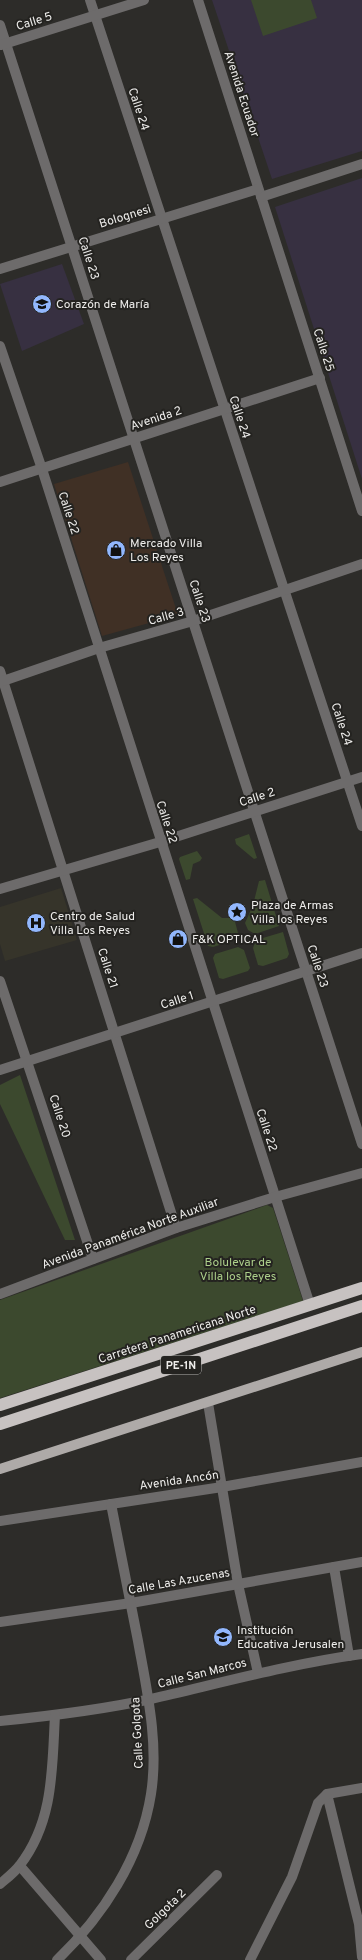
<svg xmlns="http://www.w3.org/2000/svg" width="362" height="1960" font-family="Overpass,sans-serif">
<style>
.commercial{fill:#403025}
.built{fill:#36342a}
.education{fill:#373041}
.green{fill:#3c492e}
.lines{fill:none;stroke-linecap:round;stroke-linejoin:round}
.minor{stroke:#6d6b6b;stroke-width:10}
.major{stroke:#aeaaa8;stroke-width:10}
.highway{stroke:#c7c2c1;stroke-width:12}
.labels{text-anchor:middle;stroke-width:4;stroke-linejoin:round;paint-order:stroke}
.shield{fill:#242320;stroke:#b1b0ae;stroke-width:1}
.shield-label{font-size:11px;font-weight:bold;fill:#eeedeb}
.street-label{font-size:12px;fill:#eeedeb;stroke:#242320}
.poi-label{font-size:12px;fill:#eeedeb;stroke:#242320;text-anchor:start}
.park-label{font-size:12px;fill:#accf8a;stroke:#242320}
</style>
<rect width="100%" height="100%" fill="#2d2c29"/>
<path class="commercial" d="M128 462 178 615 102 636 54 484Z"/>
<path class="built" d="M61 888 77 940 5 961 0 944V907Z"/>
<g class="education">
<path d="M212 0H362V151L272 179Z"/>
<path d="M362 178V479L275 207Z"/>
<path d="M62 264 84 324 22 351 0 284Z"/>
</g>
<g class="green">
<path d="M251 0H311L317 18 263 36Z"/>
<path d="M249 834 257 858 254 859 236 844 235 839Z"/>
<path d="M197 851 202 858 200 861 193 864 190 879 186 880 179 859 180 857Z"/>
<path d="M265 880 279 926 255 934 248 930 245 923 253 905 259 881Z"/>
<path d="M197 898 222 918H234L238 933 235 940 213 947 208 946 193 899Z"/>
<path d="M283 932 289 954 287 958 263 966 258 965 253 948 256 940Z"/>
<path d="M238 947 244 950 250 968 248 971 223 979 219 978 213 958 215 954Z"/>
<path d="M20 1075 75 1240H65L0 1104V1085Z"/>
<path d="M267 1205 273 1208 303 1301 0 1398V1300Z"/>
</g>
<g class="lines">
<g class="minor">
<path d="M90 0 362 826"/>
<path d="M198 0 362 511"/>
<path d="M0 25 362 1144"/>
<path d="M1 45 144 0"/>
<path d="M261 197 362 164"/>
<path d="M0 269 258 189"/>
<path d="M0 346 42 469 310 1305"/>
<path d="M0 482 320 378"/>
<path d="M0 671 176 1228"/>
<path d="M0 682 99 648 193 621 362 564"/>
<path d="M0 889 160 842 362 777"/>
<path d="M0 981 93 1259"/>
<path d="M0 1070 362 953"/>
<path d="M0 1294 176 1228 275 1197 362 1173"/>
<path d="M208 1403 238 1584 258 1673"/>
<path d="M0 1521 222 1487 362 1462"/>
<path d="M334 1567 349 1656"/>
<path d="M0 1622 131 1603 362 1562"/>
<path d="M0 1721C50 1716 101 1710 151 1699 221 1683 290 1664 362 1654"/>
<path d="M327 1794 359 1924 362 1957"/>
<path d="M20 1866 101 1960"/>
<path d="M0 1884C7 1878 15 1872 20 1865 54 1821 52 1768 55 1715"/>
<path d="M57 1960C103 1916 141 1858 151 1794 159 1743 147 1691 138 1641 129 1595 120 1549 111 1504"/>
<path d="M131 1960 217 1875"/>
<path d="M250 1960 292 1877 318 1803 327 1794 362 1788"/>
</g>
<path class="major" d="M0 1469 362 1352"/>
<g class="highway">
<path d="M0 1405 362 1288"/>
<path d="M0 1424 362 1306"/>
</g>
</g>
<defs>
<symbol id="school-disc" viewBox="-11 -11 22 22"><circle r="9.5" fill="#92b7fd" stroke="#242320"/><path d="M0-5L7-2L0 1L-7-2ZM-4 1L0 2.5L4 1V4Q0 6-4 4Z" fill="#111"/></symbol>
<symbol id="shop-disc" viewBox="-11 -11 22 22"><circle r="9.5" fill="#92b7fd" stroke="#242320"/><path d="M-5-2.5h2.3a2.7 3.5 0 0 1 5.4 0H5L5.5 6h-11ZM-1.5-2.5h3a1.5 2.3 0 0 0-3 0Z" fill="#111"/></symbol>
<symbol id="sight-disc" viewBox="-11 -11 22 22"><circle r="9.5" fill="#92b7fd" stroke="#242320"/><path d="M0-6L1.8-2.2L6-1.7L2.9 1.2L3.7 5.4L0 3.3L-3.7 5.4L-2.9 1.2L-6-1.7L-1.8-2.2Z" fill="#111"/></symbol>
<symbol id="hospital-disc" viewBox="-11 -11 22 22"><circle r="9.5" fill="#92b7fd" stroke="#242320"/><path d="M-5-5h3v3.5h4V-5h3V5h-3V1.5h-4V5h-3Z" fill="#111"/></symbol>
</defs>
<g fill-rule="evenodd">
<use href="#school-disc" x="31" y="293" width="22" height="22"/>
<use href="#shop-disc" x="105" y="539" width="22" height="22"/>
<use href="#sight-disc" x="226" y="901" width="22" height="22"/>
<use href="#hospital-disc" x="25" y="912" width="22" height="22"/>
<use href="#shop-disc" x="167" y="928" width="22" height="22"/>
<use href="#school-disc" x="212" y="1626" width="22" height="22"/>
</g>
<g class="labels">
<rect class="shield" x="161" y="1356" width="40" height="18" rx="3"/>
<g class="shield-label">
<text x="181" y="1369">PE-1N</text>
</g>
<g class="street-label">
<text transform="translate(34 21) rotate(-17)" y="4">Calle 5</text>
<text transform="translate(242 94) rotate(72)" y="4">Avenida Ecuador</text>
<text transform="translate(139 109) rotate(72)" y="4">Calle 24</text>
<text transform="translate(125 216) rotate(-17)" y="4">Bolognesi</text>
<text transform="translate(89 258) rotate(72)" y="4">Calle 23</text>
<text transform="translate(324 350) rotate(72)" y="4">Calle 25</text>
<text transform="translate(240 417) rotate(72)" y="4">Calle 24</text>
<text transform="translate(156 418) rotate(-18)" y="4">Avenida 2</text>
<text transform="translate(69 513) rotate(72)" y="4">Calle 22</text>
<text transform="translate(200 601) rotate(72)" y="4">Calle 23</text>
<text transform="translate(166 616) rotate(-16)" y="4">Calle 3</text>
<text transform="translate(342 724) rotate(72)" y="4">Calle 24</text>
<text transform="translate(257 797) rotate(-18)" y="4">Calle 2</text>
<text transform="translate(167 822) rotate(72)" y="4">Calle 22</text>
<text transform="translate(318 966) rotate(72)" y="4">Calle 23</text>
<text transform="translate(108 968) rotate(72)" y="4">Calle 21</text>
<text transform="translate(177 1000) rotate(-18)" y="4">Calle 1</text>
<text transform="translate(60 1116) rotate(72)" y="4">Calle 20</text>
<text transform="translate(267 1130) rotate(72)" y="4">Calle 22</text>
<text transform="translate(130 1233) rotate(-20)" y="4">Avenida Panamérica Norte Auxiliar</text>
<text transform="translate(177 1334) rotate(-18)" y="4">Carretera Panamericana Norte</text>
<text transform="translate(179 1480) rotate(-8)" y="4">Avenida Ancón</text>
<text transform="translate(179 1581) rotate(-10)" y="4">Calle Las Azucenas</text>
<text transform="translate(202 1673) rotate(-14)" y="4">Calle San Marcos</text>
<text transform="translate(137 1733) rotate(-93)" y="4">Calle Golgota</text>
<text transform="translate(165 1909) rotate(-44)" y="4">Golgota 2</text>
</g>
<g class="poi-label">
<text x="56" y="308">Corazón de María</text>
<text x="130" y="547">Mercado Villa<tspan x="130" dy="14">Los Reyes</tspan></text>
<text x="251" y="909">Plaza de Armas<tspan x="251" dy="14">Villa los Reyes</tspan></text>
<text x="50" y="920">Centro de Salud<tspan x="50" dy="14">Villa Los Reyes</tspan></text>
<text x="192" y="943">F&amp;K OPTICAL</text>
<text x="237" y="1634">Institución<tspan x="237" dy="14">Educativa Jerusalen</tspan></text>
</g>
<g class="park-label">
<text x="238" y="1266">Bolulevar de<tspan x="238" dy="14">Villa los Reyes</tspan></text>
</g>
</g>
</svg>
